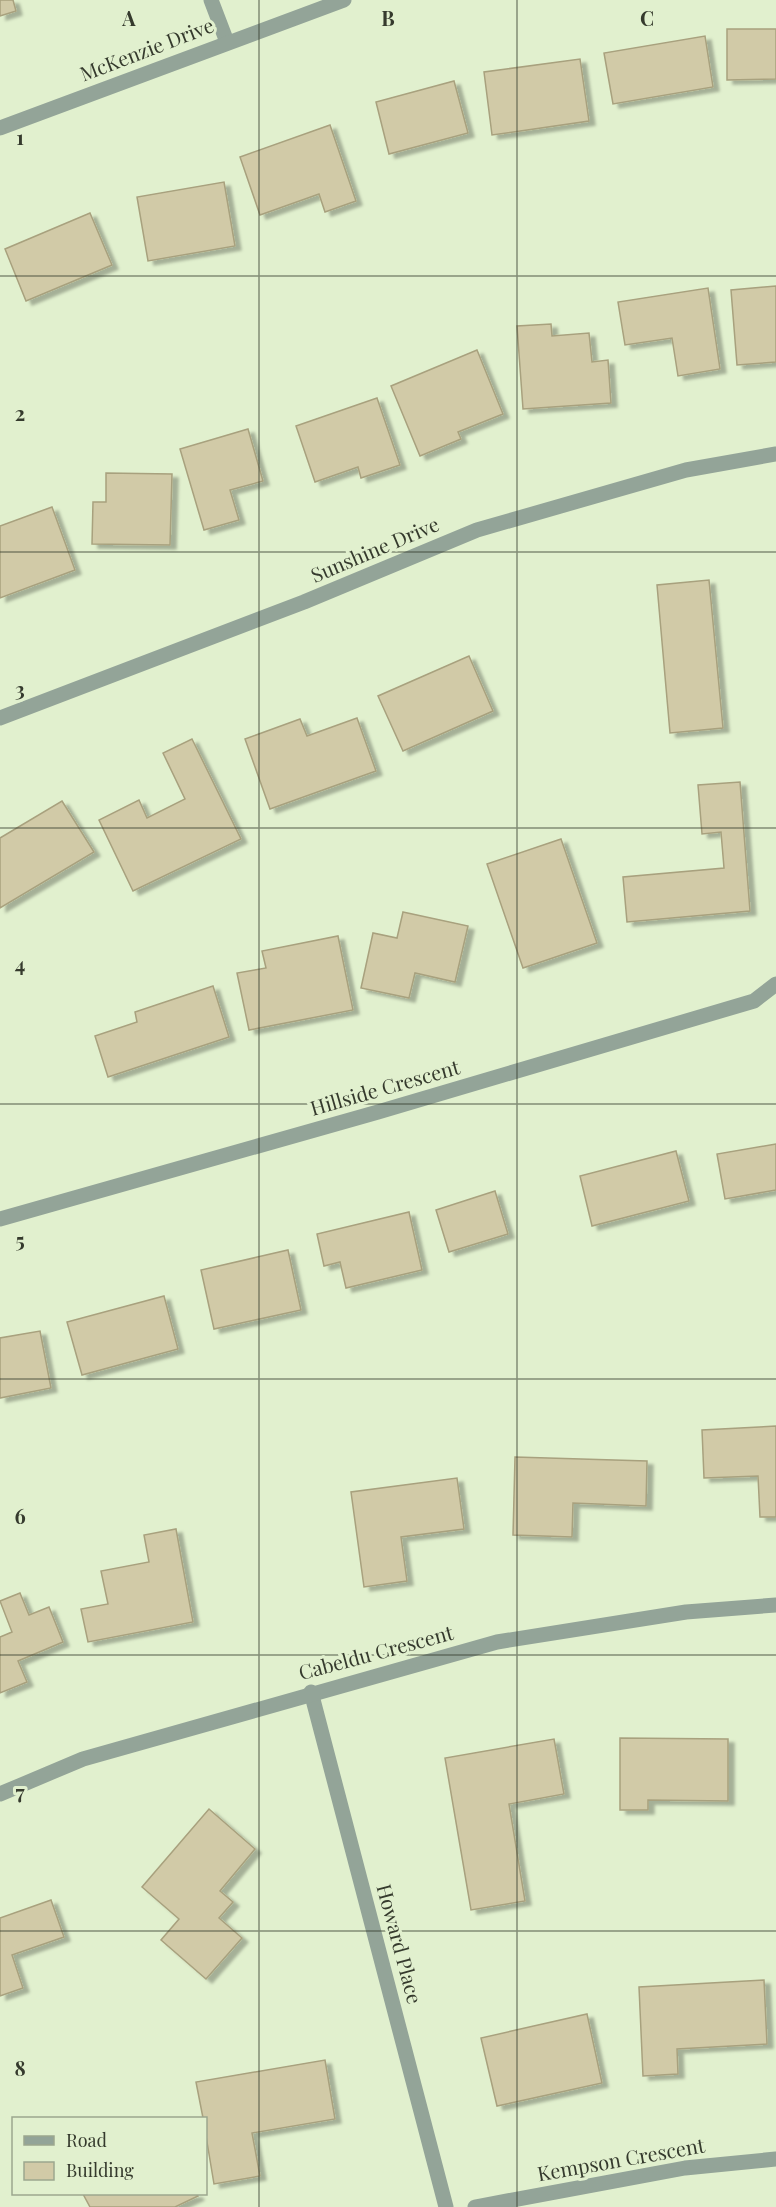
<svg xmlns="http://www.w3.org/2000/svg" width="776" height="2207" font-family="'Playfair Display',serif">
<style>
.building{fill:#d1caa7;stroke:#a8a17e;stroke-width:1.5;filter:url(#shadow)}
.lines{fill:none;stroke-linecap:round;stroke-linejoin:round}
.minor{stroke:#93a498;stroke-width:15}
.grid{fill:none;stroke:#353a2d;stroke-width:1.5;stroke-opacity:0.55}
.labels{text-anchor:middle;stroke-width:6;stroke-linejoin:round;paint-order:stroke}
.street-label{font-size:20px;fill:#353a2d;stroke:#e1f0ce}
.grid-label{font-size:20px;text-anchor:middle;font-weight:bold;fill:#353a2d;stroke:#e1f0ce;stroke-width:6;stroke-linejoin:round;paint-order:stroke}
</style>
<defs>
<filter id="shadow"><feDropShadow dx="6" dy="4" stdDeviation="1.5" flood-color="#0004"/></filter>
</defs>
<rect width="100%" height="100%" fill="#e1f0ce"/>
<g class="building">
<path d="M0 0H13L16 11 0 16Z"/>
<path d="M727 29H776V79L727 80Z"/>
<path d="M705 36 713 87 613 104 604 53Z"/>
<path d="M580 59 589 121 492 135 484 72Z"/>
<path d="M454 81 468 133 389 154 376 102Z"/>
<path d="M330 125 356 201 325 212 319 194 260 215 240 157Z"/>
<path d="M224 182 235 246 148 261 137 197Z"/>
<path d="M90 213 112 265 26 301 5 249Z"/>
<path d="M776 286V362L737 365 731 290Z"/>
<path d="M708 288 720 369 678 376 672 338 625 345 618 302Z"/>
<path d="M551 324 552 336 589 333 592 362 608 360 611 403 523 409 517 326Z"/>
<path d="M477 350 503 414 458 432 461 439 420 456 391 386Z"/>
<path d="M377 398 400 465 361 478 358 467 315 482 296 426Z"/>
<path d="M248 429 263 481 230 490 239 520 204 530 180 449Z"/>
<path d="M106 473 172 474 170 545 92 544 93 502H106Z"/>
<path d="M52 507 75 570 0 598V526Z"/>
<path d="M709 580 723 728 670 733 657 585Z"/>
<path d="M469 656 493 711 403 751 378 696Z"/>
<path d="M357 718 376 771 270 809 245 739 300 719 307 736Z"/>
<path d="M192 739 241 839 133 891 99 820 139 800 147 818 185 799 163 753Z"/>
<path d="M740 782 750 911 627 922 623 877 724 868 721 832 702 834 698 785Z"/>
<path d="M62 801 94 852 0 908V838Z"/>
<path d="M561 839 597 943 523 968 487 864Z"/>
<path d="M403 912 468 926 455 982 415 973 409 998 361 988 373 933 397 938Z"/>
<path d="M338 936 353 1010 249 1030 237 973 266 968 262 951Z"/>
<path d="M213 986 229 1037 108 1077 95 1036 137 1022 135 1012Z"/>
<path d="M776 1144V1190L725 1199 717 1154Z"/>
<path d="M676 1151 689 1201 592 1226 580 1176Z"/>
<path d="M495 1191 508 1234 449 1252 436 1210Z"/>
<path d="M409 1212 422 1270 346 1288 340 1262 324 1266 317 1234Z"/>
<path d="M288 1250 301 1310 214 1329 201 1270Z"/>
<path d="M164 1296 178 1349 82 1375 67 1322Z"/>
<path d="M40 1331 51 1388 0 1398V1338Z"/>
<path d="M776 1426V1517H760L758 1476 704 1478 702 1430Z"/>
<path d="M515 1457 647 1461 646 1506 573 1503 572 1537 513 1535Z"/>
<path d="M457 1478 464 1529 401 1537 407 1581 364 1587 351 1492Z"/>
<path d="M176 1529 193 1622 88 1642 81 1609 108 1604 101 1571 149 1562 144 1535Z"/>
<path d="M20 1593 29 1615 49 1607 63 1642 18 1661 27 1682 0 1693V1637L12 1632 0 1601Z"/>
<path d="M620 1738 728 1739V1801L648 1800V1810H620Z"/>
<path d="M554 1739 564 1794 509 1804 525 1901 471 1910 445 1758Z"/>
<path d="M209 1809 255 1849 220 1891 233 1902 219 1918 242 1938 206 1979 161 1940 179 1919 142 1887Z"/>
<path d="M51 1900 64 1937 12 1955 23 1988 0 1996V1918Z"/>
<path d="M764 1980 767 2044 677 2049 678 2074 643 2076 639 1987Z"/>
<path d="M587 2014 602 2083 497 2106 481 2038Z"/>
<path d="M325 2060 335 2119 252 2133 260 2176 214 2184 206 2136V2118H203L196 2082Z"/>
<path d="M83 2194H196L198 2196 175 2207H90Z"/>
</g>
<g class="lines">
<g class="minor">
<path d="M211 0 227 42"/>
<path d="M0 128 344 0"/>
<path d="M0 718 304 602 477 530 686 470 776 454"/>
<path d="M0 1219 378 1112 754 1001 776 984"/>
<path d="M311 1692 446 2207"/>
<path d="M0 1794 83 1759 497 1642 686 1612 776 1605"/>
<path d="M475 2207 685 2168 776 2159"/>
</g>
</g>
<path class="grid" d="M259 0V2207M517 0V2207M0 276H776M0 552H776M0 828H776M0 1104H776M0 1379H776M0 1655H776M0 1931H776"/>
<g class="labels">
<g class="street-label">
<text transform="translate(147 50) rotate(-21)" y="7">McKenzie Drive</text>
<text transform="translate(375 550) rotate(-23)" y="7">Sunshine Drive</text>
<text transform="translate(385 1088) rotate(-16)" y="7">Hillside Crescent</text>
<text transform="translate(376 1653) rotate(-15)" y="7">Cabeldu Crescent</text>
<text transform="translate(399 1944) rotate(75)" y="7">Howard Place</text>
<text transform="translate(621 2160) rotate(-10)" y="7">Kempson Crescent</text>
</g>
</g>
<g class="grid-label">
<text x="129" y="26">A</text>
<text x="388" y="26">B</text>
<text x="647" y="26">C</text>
<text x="20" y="145">1</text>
<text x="20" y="421">2</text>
<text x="20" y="697">3</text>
<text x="20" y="972">4</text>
<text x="20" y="1248">5</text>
<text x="20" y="1524">6</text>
<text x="20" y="1800">7</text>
<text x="20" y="2076">8</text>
</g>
<rect x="12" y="2117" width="195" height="78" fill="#e1f0ce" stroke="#9ca78e" stroke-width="1.5"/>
<rect x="24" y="2136" width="30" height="9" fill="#93a498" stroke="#9ca78e" stroke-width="1.5"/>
<text x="66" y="2147" font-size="18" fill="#353a2d">Road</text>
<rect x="24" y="2162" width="30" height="18" fill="#d1caa7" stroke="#9ca78e" stroke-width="1.5"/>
<text x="66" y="2177" font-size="18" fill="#353a2d">Building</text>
</svg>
